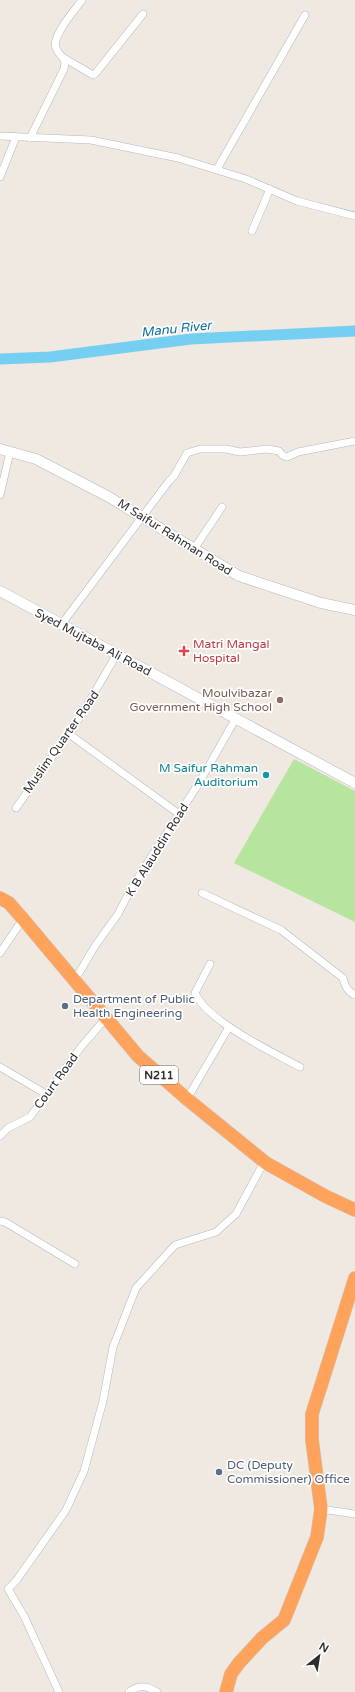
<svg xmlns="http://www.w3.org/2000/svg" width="355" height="1692" font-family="'Varela Round',sans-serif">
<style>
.green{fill:#b6e59e}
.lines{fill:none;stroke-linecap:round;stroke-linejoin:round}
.river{stroke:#75cff0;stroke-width:11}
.street-casing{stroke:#b4b7c1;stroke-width:8}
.secondary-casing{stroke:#b4b7c1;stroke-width:11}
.highway-casing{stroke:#c9c9c9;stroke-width:14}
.street{stroke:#fff;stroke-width:7}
.secondary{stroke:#fff;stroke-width:10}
.highway{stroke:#ffa35c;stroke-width:13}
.health-dot{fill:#e0444e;stroke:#fff;stroke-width:1.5}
.education-dot{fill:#8d6e63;stroke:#fff;stroke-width:1.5}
.culture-dot{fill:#0f9aa8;stroke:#fff;stroke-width:1.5}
.service-dot{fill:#5c6f8a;stroke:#fff;stroke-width:1.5}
.labels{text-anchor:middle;stroke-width:3.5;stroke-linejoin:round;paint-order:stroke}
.shield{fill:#fff;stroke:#6d6d6d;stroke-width:1}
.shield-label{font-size:11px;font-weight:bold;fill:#2e2e2e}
.street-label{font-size:12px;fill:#2e2e2e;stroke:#fff}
.health-label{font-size:12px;fill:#be3a42;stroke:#fff;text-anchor:start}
.education-label{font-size:12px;fill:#785e54;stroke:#fff;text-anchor:end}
.culture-label{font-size:12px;fill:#0d838f;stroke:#fff;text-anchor:end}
.service-label{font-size:12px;fill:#4e5e75;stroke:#fff;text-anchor:start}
.water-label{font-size:13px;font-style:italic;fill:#0d6fa3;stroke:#fff}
</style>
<rect width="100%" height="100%" fill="#efe9e1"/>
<path class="green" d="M294 759 355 791V922L234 863Z"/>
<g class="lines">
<path class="river" d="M0 359 50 357 191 339 355 331"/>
<defs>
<g id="street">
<path d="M64 58 93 75 95 74 143 14"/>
<path d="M0 136 91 140 178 158 246 179 297 201 355 216"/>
<path d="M30 138 64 69C67 56 60 58 56 48 51 36 75 10 82 0"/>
<path d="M217 169 305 15"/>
<path d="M0 177 16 137"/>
<path d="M252 231 270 189"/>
<path d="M0 495 10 452"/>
<path d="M194 549 222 507"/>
<path d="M61 625 169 481 174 476 187 453 200 449H226L240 452 267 449 279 451 282 455 287 457 298 452 355 441"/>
<path d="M69 734 179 814"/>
<path d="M16 808 80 717 117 654"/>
<path d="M202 893 281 930 343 978C345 986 347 991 355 995"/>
<path d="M0 953 23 919"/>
<path d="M210 964 195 993C207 1021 272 1052 300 1067"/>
<path d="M73 978 79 973 95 946 118 914 132 887 199 783 236 718"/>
<path d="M0 1067 46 1094"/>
<path d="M187 1099 229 1027"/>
<path d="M0 1136 8 1128 30 1117 81 1047 106 1018"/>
<path d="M0 1221 5 1222 75 1264"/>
<path d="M321 1509 355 1514"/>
<path d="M59 1692 24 1616 8 1589 16 1581 66 1510 84 1471 103 1401 113 1347 136 1288 175 1245 216 1232 236 1214 264 1162"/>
<path d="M129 1692C139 1684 147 1686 157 1692"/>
</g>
<g id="secondary">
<path d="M0 449 36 459 109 497 239 576 321 603 355 610"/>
<path d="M0 591 355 783"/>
</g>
<g id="highway">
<path d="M0 898 9 903 23 919 138 1056 187 1099 266 1163 325 1196 355 1210"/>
<path d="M226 1692 231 1674 239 1663 262 1638 284 1620 317 1537 321 1509 312 1440V1414L355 1278"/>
</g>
</defs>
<use href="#street" class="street-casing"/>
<use href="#secondary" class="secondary-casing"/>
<use href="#highway" class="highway-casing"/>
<use href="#street" class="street"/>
<use href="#secondary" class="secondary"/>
<use href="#highway" class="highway"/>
</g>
<path class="health-dot" d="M182 645h4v4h4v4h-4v4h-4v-4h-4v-4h4z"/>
<circle class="education-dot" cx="280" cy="700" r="4"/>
<circle class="culture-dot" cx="266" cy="775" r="4"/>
<g class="service-dot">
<circle cx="65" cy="1006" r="4"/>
<circle cx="219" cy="1472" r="4"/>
</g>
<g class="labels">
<rect class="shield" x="140" y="1066" width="38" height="18" rx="3"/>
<g class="shield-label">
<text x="159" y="1079">N211</text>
</g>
<g class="street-label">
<text transform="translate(175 537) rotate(32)" y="4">M Saifur Rahman Road</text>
<text transform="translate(93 642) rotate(28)" y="4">Syed Mujtaba Ali Road</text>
<text transform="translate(61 742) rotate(-55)" y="4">Muslim Quarter Road</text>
<text transform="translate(157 850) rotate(-58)" y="4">K B Alauddin Road</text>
<text transform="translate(56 1081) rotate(-54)" y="4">Court Road</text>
</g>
<g class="health-label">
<text x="193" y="648">Matri Mangal<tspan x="193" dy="14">Hospital</tspan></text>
</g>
<g class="education-label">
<text x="272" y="697">Moulvibazar<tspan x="272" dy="14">Government High School</tspan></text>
</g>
<g class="culture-label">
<text x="258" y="772">M Saifur Rahman<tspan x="258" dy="14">Auditorium</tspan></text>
</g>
<g class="service-label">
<text x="73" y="1003">Department of Public<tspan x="73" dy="14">Health Engineering</tspan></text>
<text x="227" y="1469">DC (Deputy<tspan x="227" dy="14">Commissioner) Office</tspan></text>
</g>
<g class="water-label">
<text transform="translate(176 328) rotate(-6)" y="5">Manu River</text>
</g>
</g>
<g transform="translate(319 1656) rotate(30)" stroke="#ffffff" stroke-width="3" paint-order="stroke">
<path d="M0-3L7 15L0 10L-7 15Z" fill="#2e2e2e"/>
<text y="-6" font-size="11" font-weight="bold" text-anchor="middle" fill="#2e2e2e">N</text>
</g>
</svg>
